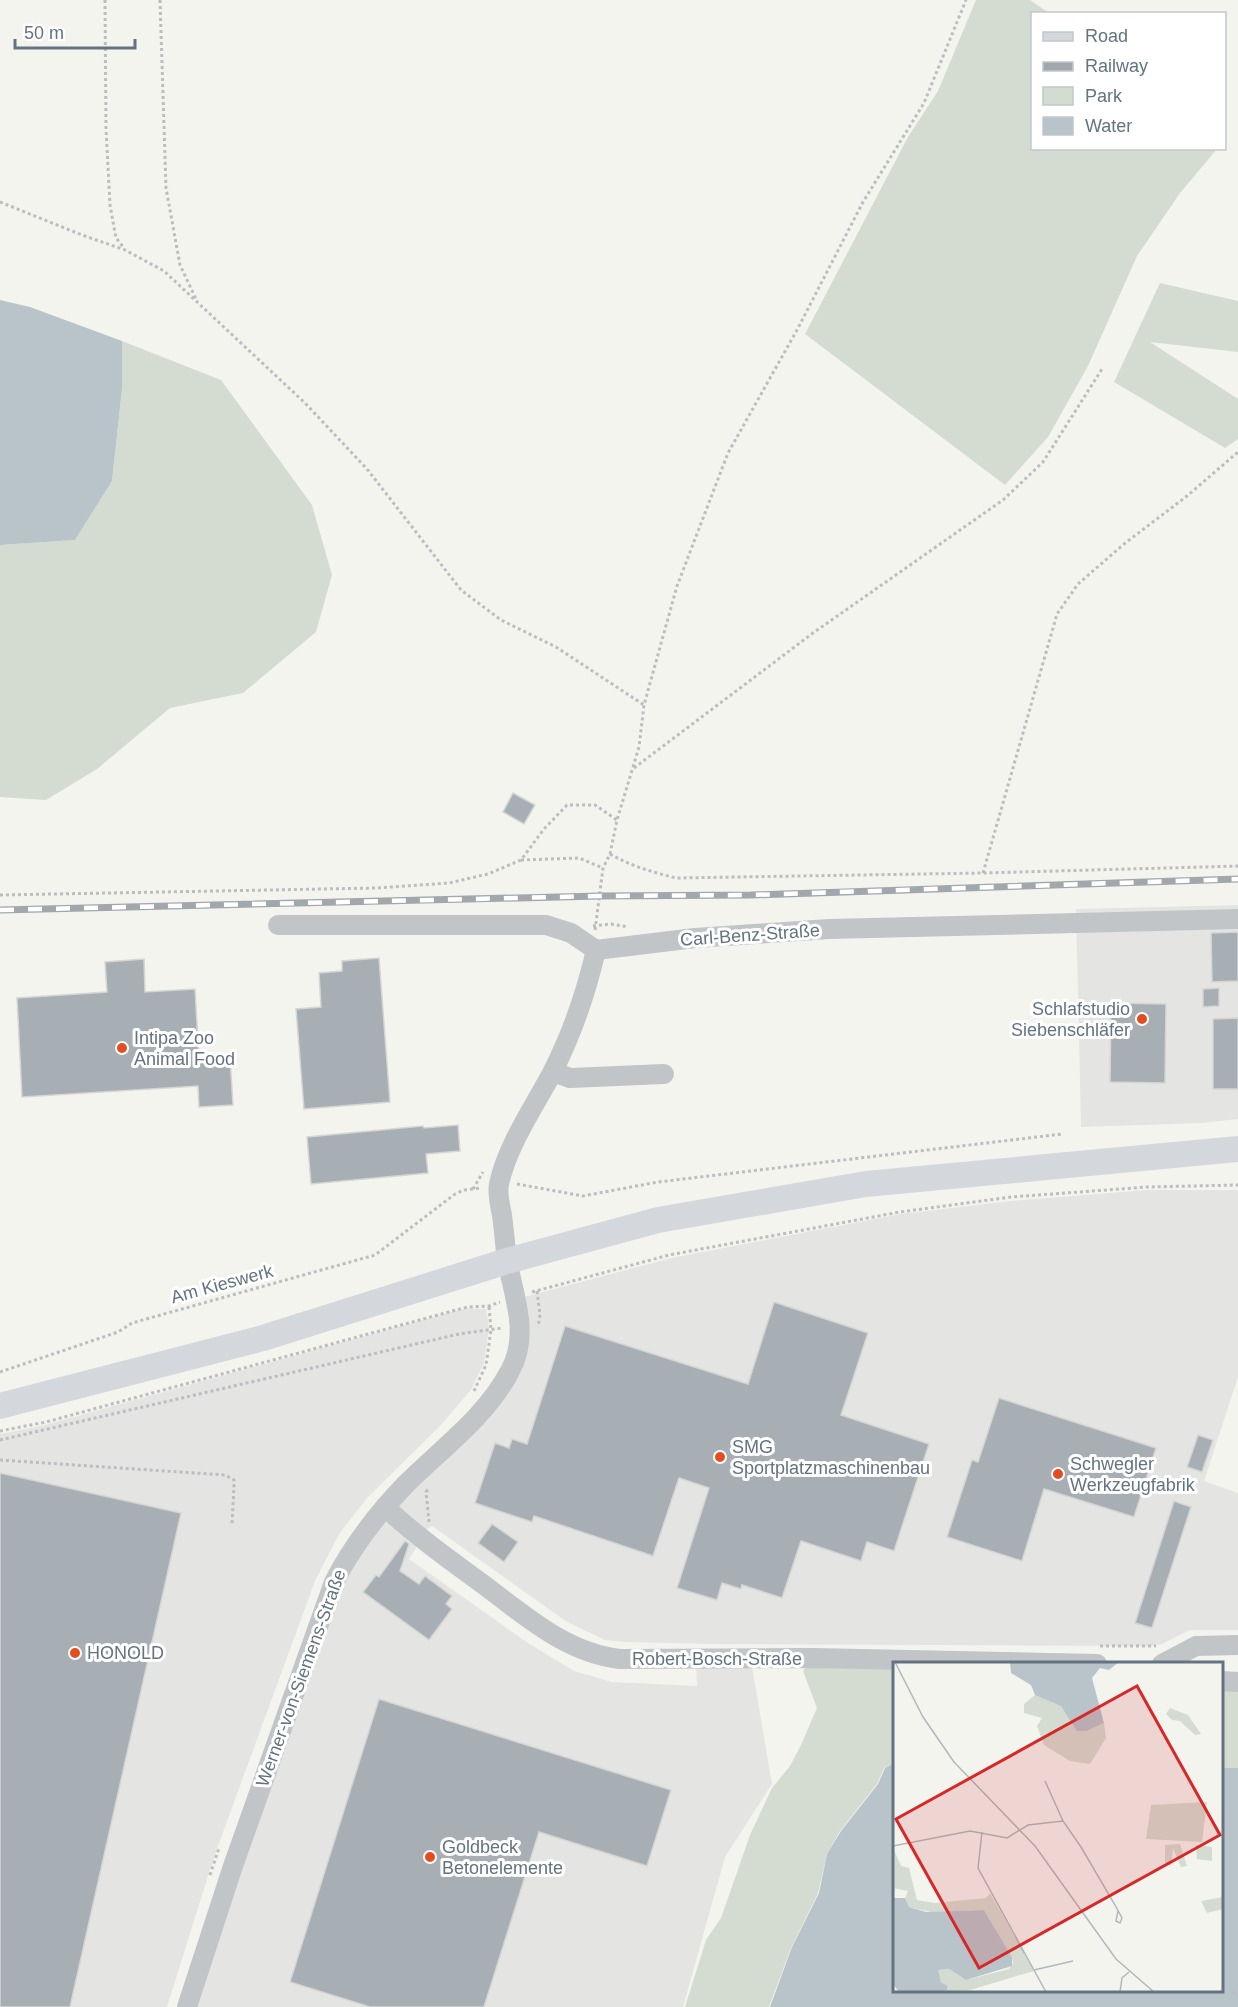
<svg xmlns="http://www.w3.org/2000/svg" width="1238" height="2007" font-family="Arial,sans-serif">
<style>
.built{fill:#e4e5e3}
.green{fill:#d4dbd1}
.water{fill:#b8c4c9}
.building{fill:#a7afb4;stroke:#d5d5d2;stroke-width:1.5}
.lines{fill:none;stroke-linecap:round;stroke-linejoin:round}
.path{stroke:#bbbdbf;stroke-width:3;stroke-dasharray:3 3;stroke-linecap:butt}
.minor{stroke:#c1c5c8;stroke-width:20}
.major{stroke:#d4d8dc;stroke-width:26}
.rail-casing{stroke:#a2a7ad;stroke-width:7}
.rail{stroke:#fff;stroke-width:4.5;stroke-dasharray:14;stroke-linecap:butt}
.poi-dot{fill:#e34e20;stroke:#fff;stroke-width:2}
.labels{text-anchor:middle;stroke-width:6;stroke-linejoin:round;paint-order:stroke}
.street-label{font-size:18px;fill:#637381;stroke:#fff}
.poi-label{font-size:18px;fill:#637381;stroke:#fff;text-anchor:start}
.inset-road{fill:none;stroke:#b1b8bc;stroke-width:1.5}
.view{fill:#d62828;fill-opacity:0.15;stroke:#d62828;stroke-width:3}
.inset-edge{fill:none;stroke:#637381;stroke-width:3}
</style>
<rect width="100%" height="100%" fill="#f4f4ef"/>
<g class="built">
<path d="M1238 905V1119L1202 1123 1081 1127 1076 909Z"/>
<path d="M1147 1190H1238V1377L1204 1481 1238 1493V1630H1190L1162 1644 1151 1646 712 1644 623 1642 605 1640 567 1622 432 1526 418 1535 386 1507 513 1369 520 1298 671 1258 901 1214 1010 1201Z"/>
<path d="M466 1308 486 1309 489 1328 484 1363 471 1390 439 1427 368 1497 339 1534 315 1581 214 1857 167 2007H0V1434L45 1425Z"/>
<path d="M385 1507 422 1539 409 1559 528 1643 574 1671 612 1682 697 1686 696 1661H751L772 1784 725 1857 683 2007H188L320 1625Z"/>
</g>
<g class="green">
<path d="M976 0H1030L1049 13 1032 14V148L1217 149 1180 193 1137 256 1088 366 1048 437 1005 485 805 334 908 137 938 91Z"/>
<path d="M1160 283 1238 301V352L1150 342 1238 399V439L1225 448 1114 382Z"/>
<path d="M122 341 221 380 312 505 332 575 316 632 243 693 170 708 97 769 46 800 0 797V545L75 540 112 481 122 389Z"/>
<path d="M813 1659 894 1664V1763L884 1768 877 1784 840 1831 827 1854 818 1893 791 1948 769 2007H685L706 1940 721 1918 750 1835 772 1788 790 1766 801 1745 817 1708 803 1671Z"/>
<rect x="1222" y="1682" width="16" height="86"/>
</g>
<g class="water">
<path d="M0 300 30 307 122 341V389L112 481 75 540 0 545Z"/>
<path d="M894 1763V1990H1222V1768H1238V2007H770L792 1947 819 1893 827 1854 841 1831 878 1784 885 1768Z"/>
</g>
<g class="building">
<path d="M513 793 535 805 524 824 503 812Z"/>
<path d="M1238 932V981L1212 982 1211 933Z"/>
<path d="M379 958 390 1102 304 1109 296 1009 321 1007 319 973 342 971V961Z"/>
<path d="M144 959 145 992 195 989 199 1059 230 1057 233 1105 199 1107 198 1086 22 1097 17 998 107 992 105 962Z"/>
<path d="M1219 988V1006L1203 1007V989Z"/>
<path d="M1111 1003 1166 1004 1165 1083 1110 1082Z"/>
<path d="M1238 1018V1089H1213V1019Z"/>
<path d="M458 1125 460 1151 426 1154 428 1173 311 1184 307 1137 423 1126 424 1128Z"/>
<path d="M774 1302 868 1333 841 1415 929 1444 894 1551 867 1542 861 1561 801 1541 782 1598 742 1585 741 1589 722 1583 717 1600 677 1588 709 1488 679 1478 653 1556 534 1516 532 1522 475 1503 495 1443 509 1448 512 1439 527 1444 565 1326 748 1384Z"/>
<path d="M999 1398 1156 1448 1134 1517 1044 1489 1022 1561 947 1537 972 1460 978 1462Z"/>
<path d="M1198 1435 1213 1440 1202 1472 1187 1467Z"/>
<path d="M0 1473 181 1513 70 2007H0Z"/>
<path d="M1174 1501 1191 1507 1152 1628 1135 1623Z"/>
<path d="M492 1524 518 1542 504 1562 478 1543Z"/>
<path d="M405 1541 409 1544 400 1571 419 1584 425 1576 452 1596 446 1604 452 1609 429 1640 363 1592 376 1575 379 1577Z"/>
<path d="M379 1699 671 1790 647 1866 539 1832 484 2007H370L290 1982Z"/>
</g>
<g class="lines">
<g class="path">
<path d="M105 0 106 129 110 205 116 238 124 248"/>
<path d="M160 0 166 188 180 265 196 299"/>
<path d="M0 202 82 235 125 250 164 271 305 403 367 469 461 590 501 620 556 647 644 705"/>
<path d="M634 768 813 633 1003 500 1043 462 1102 369"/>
<path d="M610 854C631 866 652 872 676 878L983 873 1238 866"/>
<path d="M521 860 579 858 603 868"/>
<path d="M983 873 1057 614 1078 584 1124 544 1187 496 1238 452"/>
<path d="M0 895 377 888 449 883 488 874 521 860 544 829 567 805H595L617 820"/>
<path d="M593 926 611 924 628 927"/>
<path d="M595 930 603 868 610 854 617 820 639 747 644 705 677 586 728 453 797 330 863 202 924 103 966 0"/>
<path d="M517 1184 583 1196 658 1182 1062 1134"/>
<path d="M473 1189 483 1172"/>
<path d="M537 1291 540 1315 538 1327"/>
<path d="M532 1292 669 1255 900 1212 1011 1197 1147 1187 1238 1185"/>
<path d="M0 1372 118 1332 132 1323 375 1255 455 1194 464 1190 481 1188"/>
<path d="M474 1391 486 1365 491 1330 489 1306"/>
<path d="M0 1431 46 1422 467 1307 489 1306 500 1302"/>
<path d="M0 1440 459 1334 502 1328"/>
<path d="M0 1460 225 1475 234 1480V1485L232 1526"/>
<path d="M429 1522 426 1492 429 1488"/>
<path d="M1100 1646H1156"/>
<path d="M210 1875 219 1848"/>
<path d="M1233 1992 1238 1993"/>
</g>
<g class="minor">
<path d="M278 925H546L571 933 596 950"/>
<path d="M596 950 695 938 829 929 1238 919"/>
<path d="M553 1072 570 1078 664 1074"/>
<path d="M385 1507C414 1534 447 1558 480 1582 522 1613 565 1653 620 1659L813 1658 1097 1664"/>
<path d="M1162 1664 1196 1646 1238 1645"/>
<path d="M1222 1681 1238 1682"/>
<path d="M187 2007 233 1866 334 1582C353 1545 377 1514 406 1484 442 1448 486 1417 510 1371 530 1335 514 1297 507 1260 505 1245 504 1230 502 1215 500 1206 497 1193 499 1184 507 1146 534 1107 552 1073 572 1034 586 993 596 950"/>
</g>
<path class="major" d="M0 1406 263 1338 507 1261 658 1220 866 1184 1238 1149"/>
<defs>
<path id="rail" d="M0 910 600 896 751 895 1238 879"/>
</defs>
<use href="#rail" class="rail-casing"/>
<use href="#rail" class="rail"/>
</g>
<g class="poi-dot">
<circle cx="1142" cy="1019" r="6"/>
<circle cx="122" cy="1048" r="6"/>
<circle cx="720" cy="1457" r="6"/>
<circle cx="1058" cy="1474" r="6"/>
<circle cx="75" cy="1653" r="6"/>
<circle cx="430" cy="1857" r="6"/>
</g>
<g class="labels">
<g class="street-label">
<text transform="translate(750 935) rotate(-4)" y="6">Carl-Benz-Straße</text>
<text transform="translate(222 1284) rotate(-15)" y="6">Am Kieswerk</text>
<text x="717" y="1665">Robert-Bosch-Straße</text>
<text transform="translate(301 1678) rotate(-70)" y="6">Werner-von-Siemens-Straße</text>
</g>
<g class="poi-label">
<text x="1130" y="1015" text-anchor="end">Schlafstudio<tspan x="1130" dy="21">Siebenschläfer</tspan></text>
<text x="134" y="1044">Intipa Zoo<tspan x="134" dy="21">Animal Food</tspan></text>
<text x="732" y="1453">SMG<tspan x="732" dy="21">Sportplatzmaschinenbau</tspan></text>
<text x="1070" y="1470">Schwegler<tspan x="1070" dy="21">Werkzeugfabrik</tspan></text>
<text x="87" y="1659">HONOLD</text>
<text x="442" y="1853">Goldbeck<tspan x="442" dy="21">Betonelemente</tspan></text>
</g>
</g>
<g transform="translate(893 1662)">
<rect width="330" height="330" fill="#f4f4ef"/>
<path d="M142 33 169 44 185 69H194L211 61 213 76 197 102 177 99 151 83 144 64 149 56 131 51V42ZM277 46 295 53 308 72 302 73 287 59 279 58 273 52ZM314 140 309 180 253 177 258 143ZM287 182 294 204 288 205 280 186 278 204 272 201V183ZM303 183 319 185V199L304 197ZM1 188 8 204 16 206 24 238 42 241 93 236 97 231 141 309 70 330H53L55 324 48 320 44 308 56 307 73 318 116 307 120 301 119 295 91 248 38 250 16 245 12 236 15 229 0 226ZM330 235V247L314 251 308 239Z" fill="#d4dbd1"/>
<path d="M117 0H226L216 8 207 6 199 16 211 61 194 69H184L168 44 142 33 138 23 118 11ZM0 236H12L16 245 33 250 91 248 119 295V304L73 318 56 307 45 308 48 320 55 324 53 330H6L0 322Z" fill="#b8c4c9"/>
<path class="inset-road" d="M2 0 30 55 61 100 142 184 223 297 261 330M152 119 170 159 188 185 222 243 229 256 227 261 223 259 225 249M89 170 85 206 153 330M0 184 77 169 114 176 135 163 170 159M122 274 131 291M141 308 180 299M227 330 229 316 236 310"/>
<path class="view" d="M244 24 327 173 86 306 3 157Z"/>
<rect width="330" height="330" class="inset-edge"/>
</g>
<rect x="1031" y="12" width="195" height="138" fill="#ffffff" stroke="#c1c7cd" stroke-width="1.5"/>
<rect x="1043" y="32" width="30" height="9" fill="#d4d8dc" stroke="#c1c7cd" stroke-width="1.5"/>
<text x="1085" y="42" font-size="18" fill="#637381">Road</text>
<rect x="1043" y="62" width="30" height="9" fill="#a2a7ad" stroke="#c1c7cd" stroke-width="1.5"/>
<text x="1085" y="72" font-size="18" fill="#637381">Railway</text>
<rect x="1043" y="87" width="30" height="18" fill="#d4dbd1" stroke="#c1c7cd" stroke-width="1.5"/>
<text x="1085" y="102" font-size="18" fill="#637381">Park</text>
<rect x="1043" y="117" width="30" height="18" fill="#b8c4c9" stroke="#c1c7cd" stroke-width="1.5"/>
<text x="1085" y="132" font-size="18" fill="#637381">Water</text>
<path d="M15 39v9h120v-9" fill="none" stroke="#637381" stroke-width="3"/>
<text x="24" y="39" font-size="18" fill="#637381" stroke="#ffffff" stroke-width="4.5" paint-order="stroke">50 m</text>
</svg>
